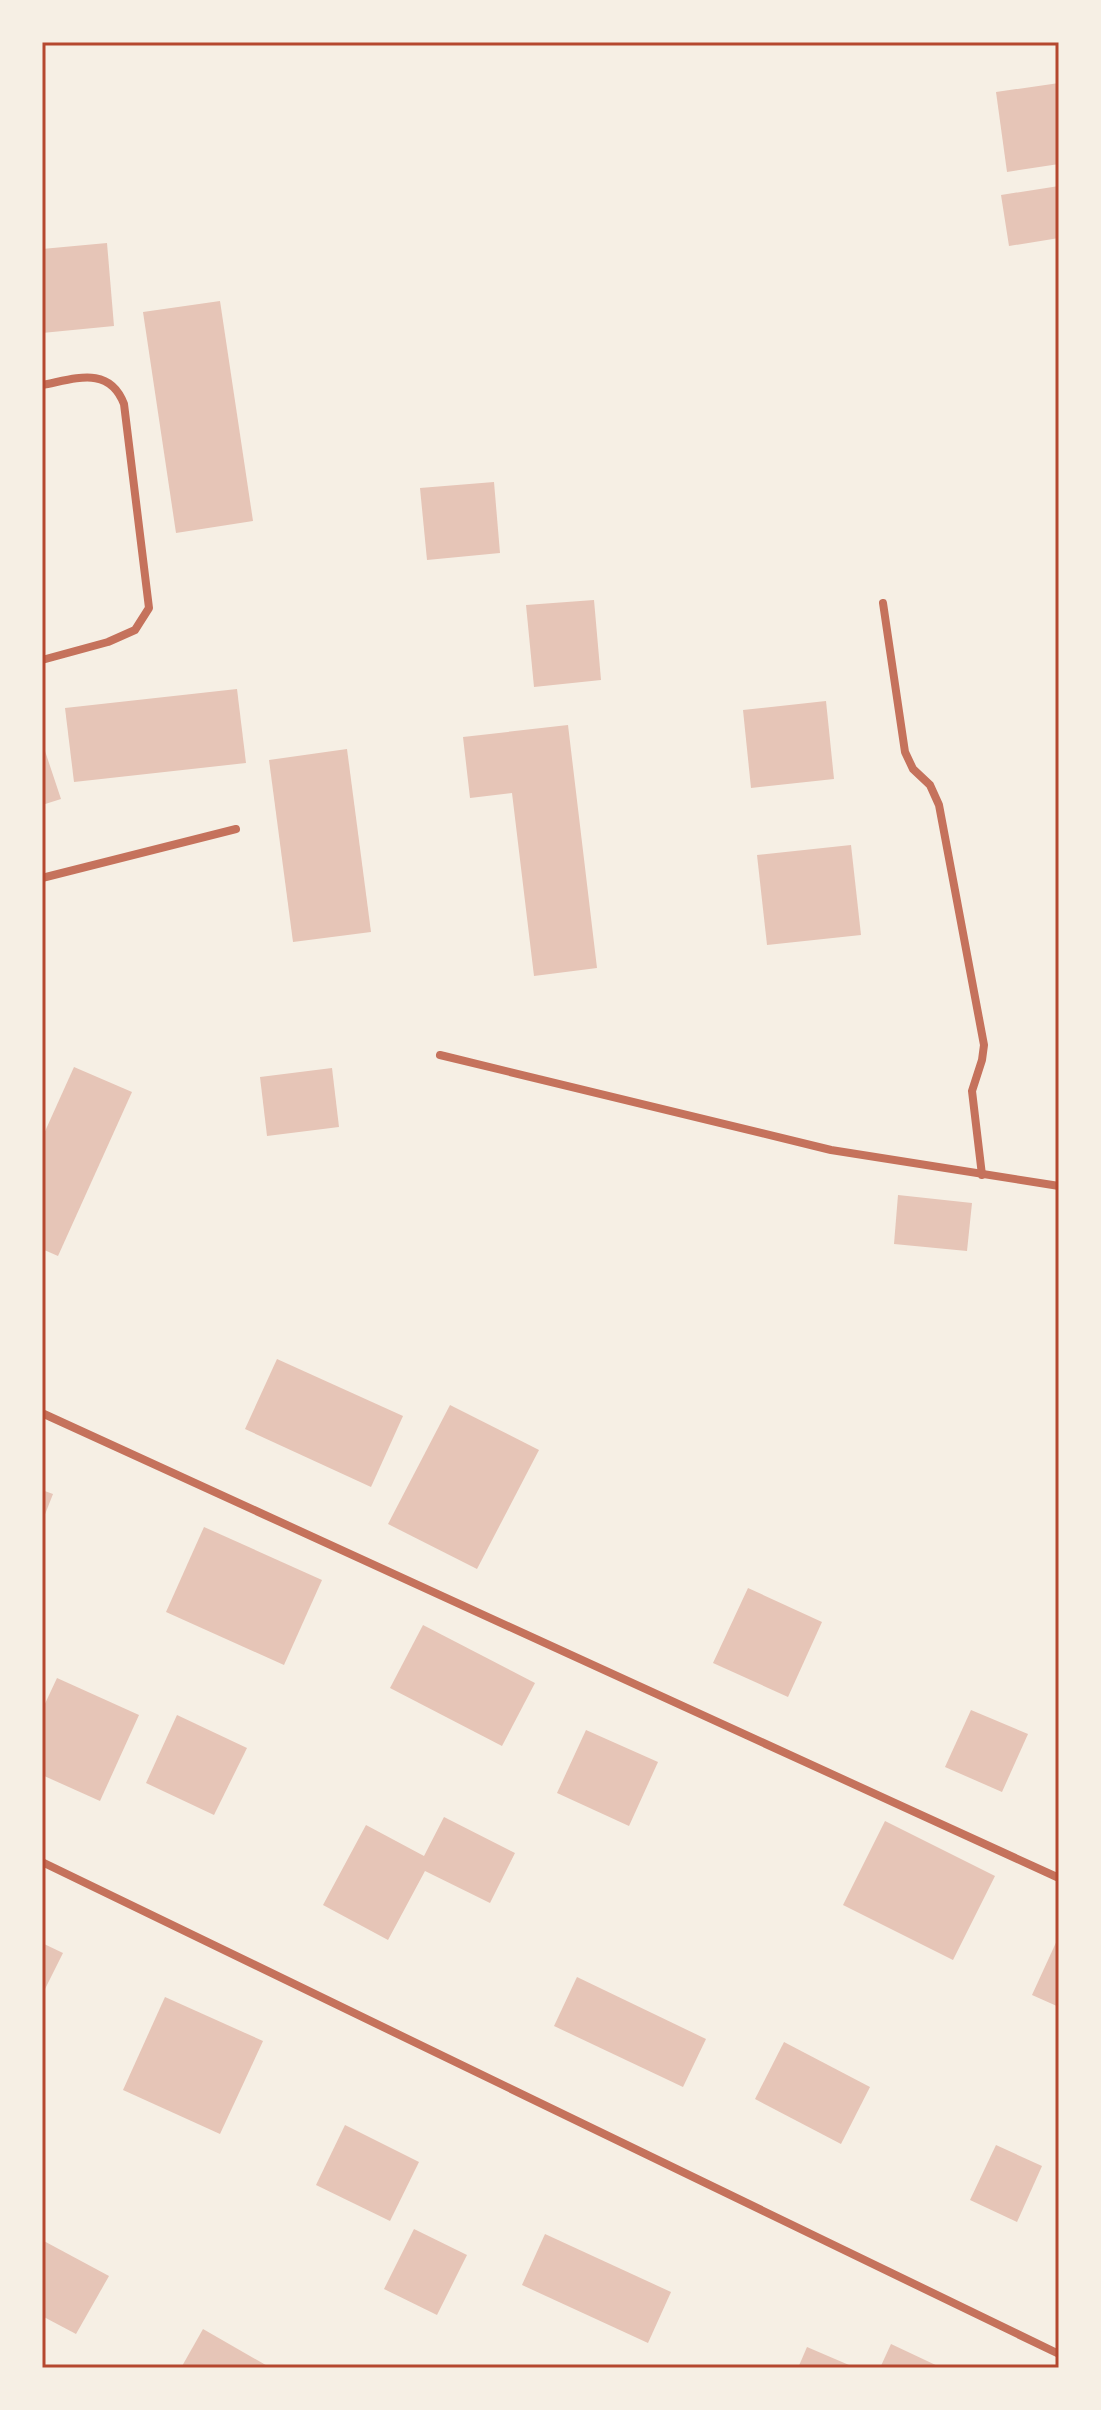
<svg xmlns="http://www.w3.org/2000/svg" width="1101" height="2410" font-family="'Fira Sans',sans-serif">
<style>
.building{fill:#e6c5b7}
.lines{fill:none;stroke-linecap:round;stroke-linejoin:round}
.minor{stroke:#c5725c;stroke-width:8}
.neatline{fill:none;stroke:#b5482f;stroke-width:3}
</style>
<rect width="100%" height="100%" fill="#f6efe4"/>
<g class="building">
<path d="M1059 83V164L1007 172 996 92Z"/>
<path d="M1059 186V238L1009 246 1001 195Z"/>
<path d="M107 243 114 326 42 333V249Z"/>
<path d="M220 301 253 521 176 533 143 312Z"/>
<path d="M494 482 500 553 427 560 420 488Z"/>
<path d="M594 600 601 680 534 687 526 605Z"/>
<path d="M237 689 246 763 74 782 65 708Z"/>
<path d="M826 701 834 779 751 788 743 710Z"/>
<path d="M568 725 597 968 534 976 512 793 470 798 463 737Z"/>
<path d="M42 742 61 799 42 805Z"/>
<path d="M347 749 371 932 293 942 269 760Z"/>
<path d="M851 845 861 935 767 945 757 855Z"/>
<path d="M74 1067 132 1092 58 1256 42 1249V1138Z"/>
<path d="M332 1068 339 1127 267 1136 260 1077Z"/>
<path d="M898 1195 972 1203 967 1251 894 1244Z"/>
<path d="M277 1359 403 1416 371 1487 245 1429Z"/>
<path d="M450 1405 539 1450 477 1569 388 1524Z"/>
<path d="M42 1490 53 1494 42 1522Z"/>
<path d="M204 1527 322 1580 284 1665 166 1612Z"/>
<path d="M748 1588 822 1622 788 1697 713 1663Z"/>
<path d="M423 1625 535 1683 502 1746 390 1688Z"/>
<path d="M57 1678 139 1715 100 1801 42 1775V1710Z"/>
<path d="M971 1710 1028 1734 1002 1792 945 1767Z"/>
<path d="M177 1715 247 1748 214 1815 146 1783Z"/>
<path d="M586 1730 658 1762 629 1826 557 1793Z"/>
<path d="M444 1817 515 1853 490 1903 425 1871 388 1940 323 1905 366 1825 424 1856Z"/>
<path d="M885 1821 995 1876 953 1960 843 1905Z"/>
<path d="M1059 1936V2007L1032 1995Z"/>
<path d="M42 1943 63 1953 42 1995Z"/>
<path d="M577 1977 706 2039 683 2087 554 2026Z"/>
<path d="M165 1997 263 2041 220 2134 123 2090Z"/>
<path d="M784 2042 870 2087 841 2144 755 2099Z"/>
<path d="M345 2125 419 2162 390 2221 316 2185Z"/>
<path d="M996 2145 1042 2166 1017 2222 970 2200Z"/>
<path d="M414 2229 467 2255 437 2315 384 2289Z"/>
<path d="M545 2234 671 2292 648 2343 522 2285Z"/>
<path d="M42 2240 109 2276 76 2334 42 2316Z"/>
<path d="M203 2329 271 2368H181Z"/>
<path d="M891 2344 942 2368H880Z"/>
<path d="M807 2347 856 2368H798Z"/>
</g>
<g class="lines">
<g class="minor">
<path d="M42 385C75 379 109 365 124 404L149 608 135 630 108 642 42 660"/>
<path d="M883 603 905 752 913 769 930 785 939 805 984 1045 982 1060 972 1091 982 1175"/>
<path d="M42 878 236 829"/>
<path d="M440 1055 831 1150 1059 1186"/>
<path d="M44 1414 1059 1878"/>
<path d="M42 1862 1059 2354"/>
</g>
</g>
<rect width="1101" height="2410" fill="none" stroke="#f6efe4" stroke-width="88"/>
<rect x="44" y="44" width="1013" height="2322" class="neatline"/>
</svg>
